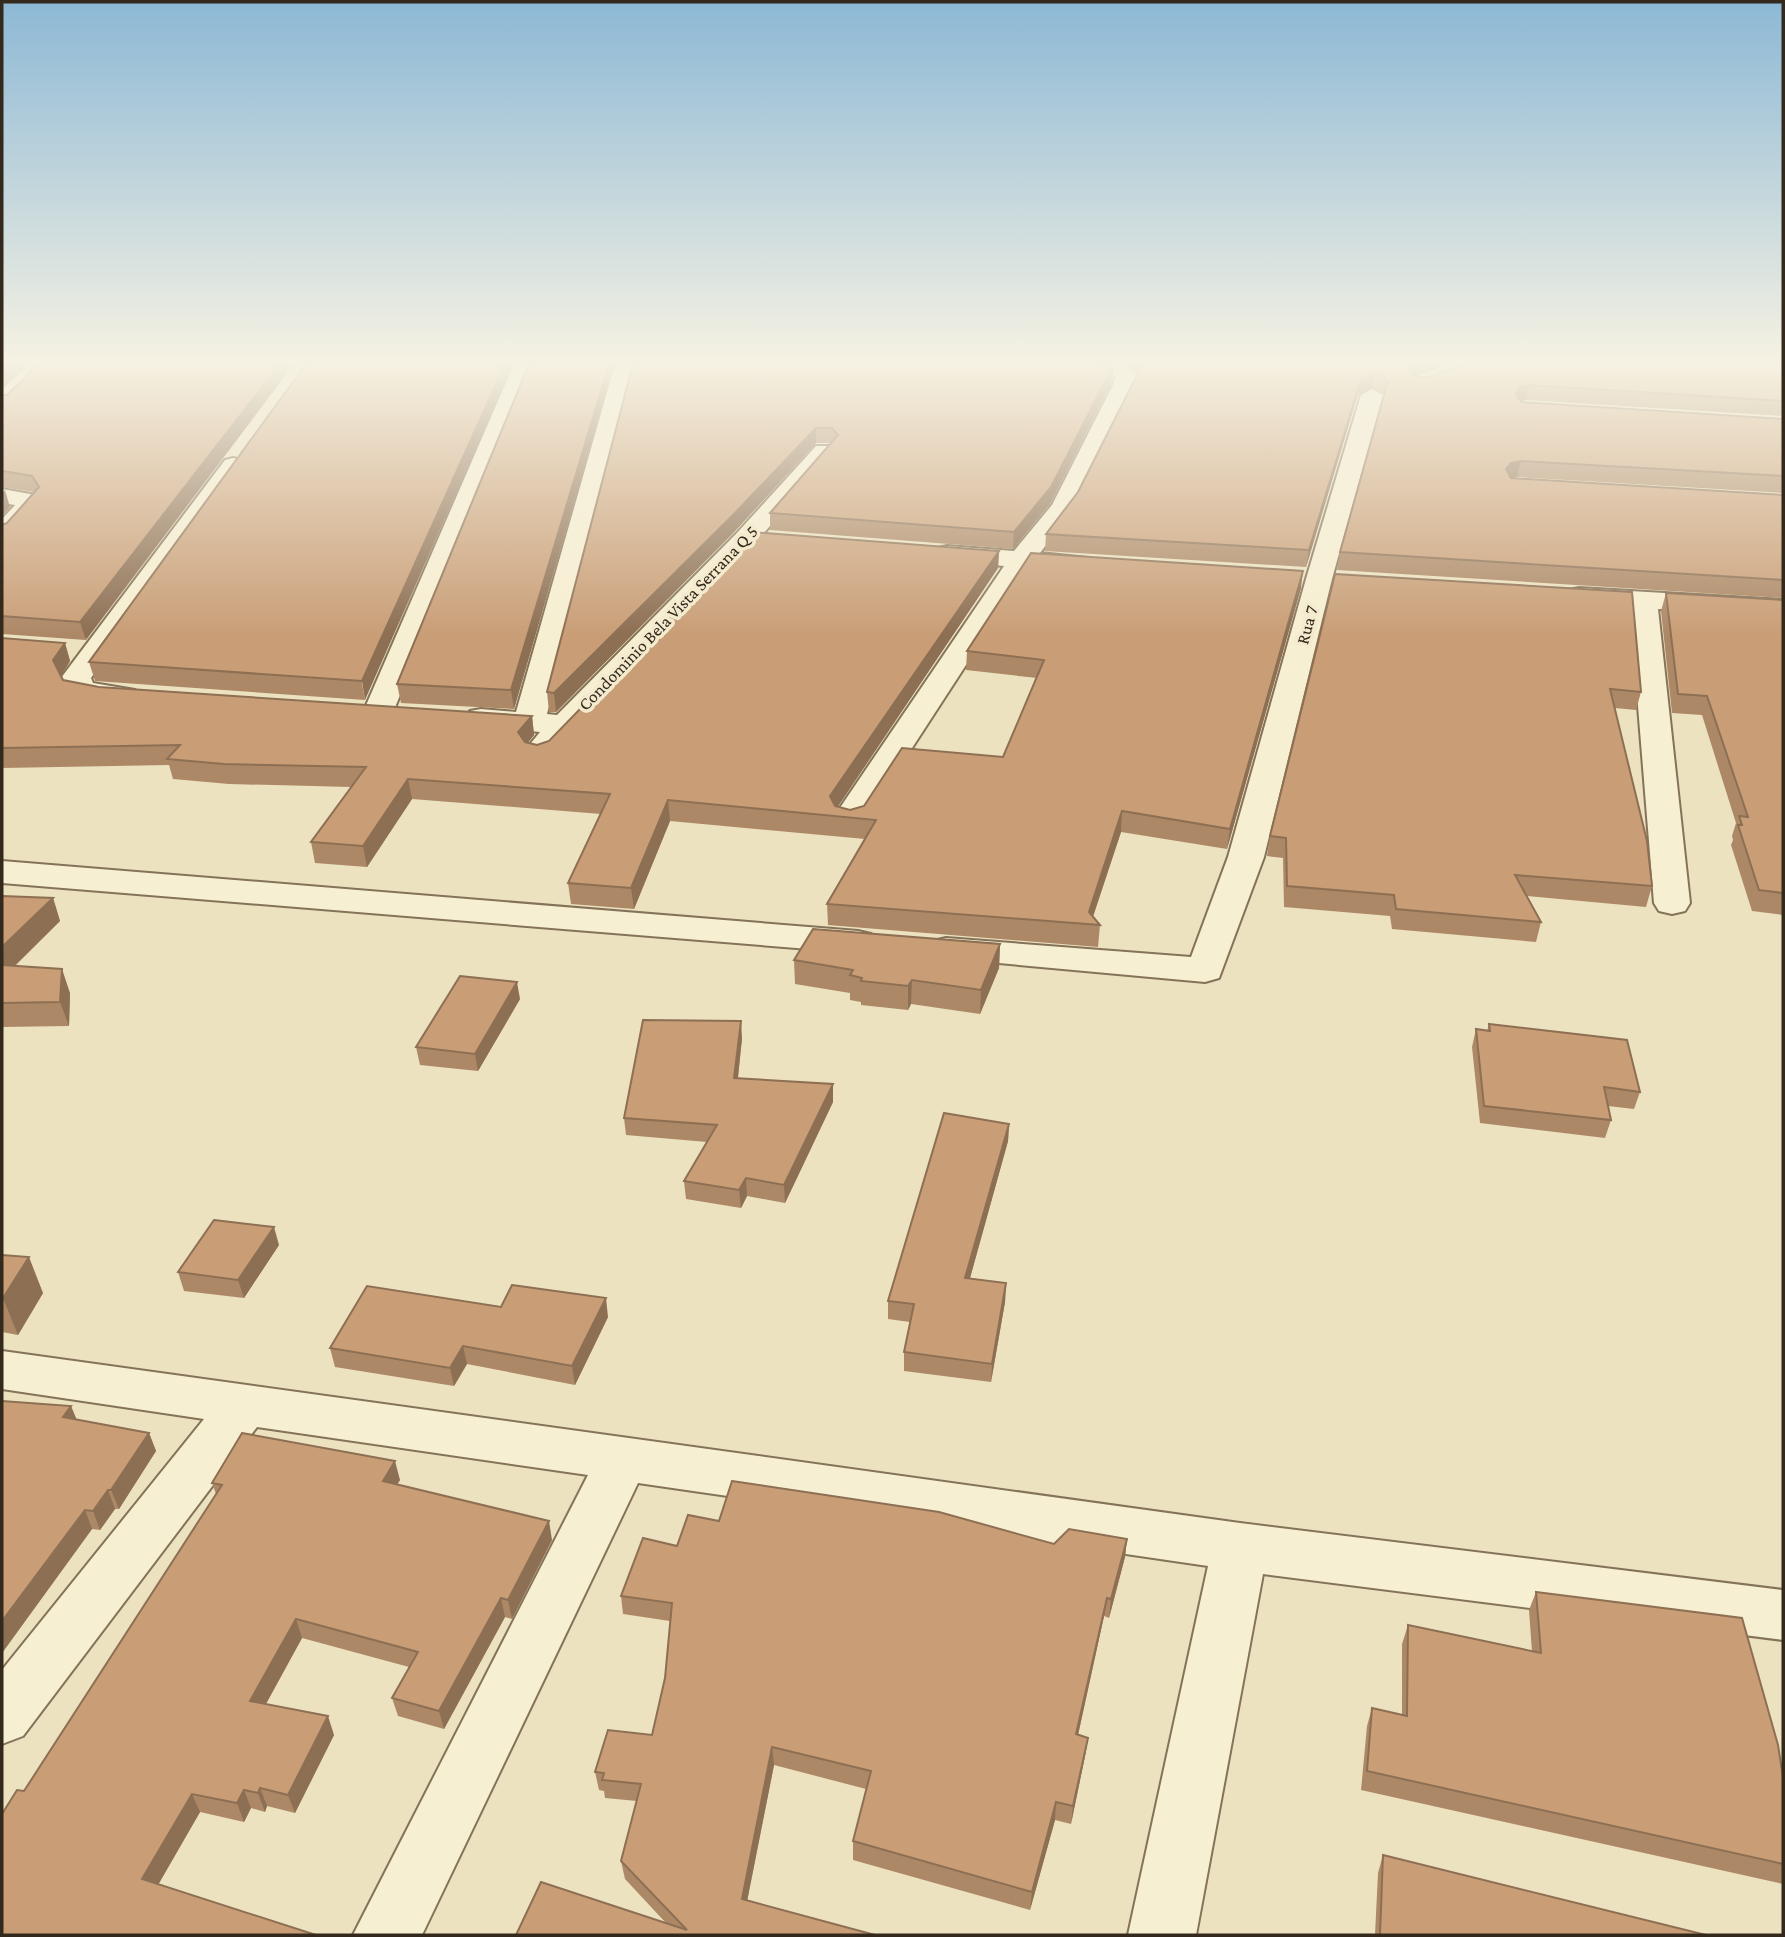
<svg xmlns="http://www.w3.org/2000/svg" width="1785" height="1937" font-family="'Crimson Pro',serif">
<style>
.lines{fill:none;stroke-linecap:round;stroke-linejoin:round}
.minor-casing{stroke:#847359;stroke-width:4}
.minor{fill:#f7efd2;fill-rule:evenodd}
.wall{fill:#ad8866}
.shaded-wall{fill:#8d6f53}
.building{fill:#c99e77;stroke:#8d6f53;stroke-width:2}
.labels{text-anchor:middle;stroke-width:7;stroke-linejoin:round;paint-order:stroke}
.far-street-label{font-size:18px;fill:#34291d;stroke:#f4ebcf}
</style>
<rect width="100%" height="100%" fill="#ece2c0"/>
<g class="lines">
<defs>
<g id="minor">
<path d="M514 364H534L394 710 390 717 379 719 368 717 364 710Z"/>
<path d="M615 364H635L547 714 557 715 737 533 816 446H832L836 451 755 543 576 732C562 745 556 755 536 750L531 743 540 732 470 725 465 718 470 711 481 709 516 712Z"/>
<path d="M1097 364C1112 364 1127 361 1137 374L1135 385 1075 507 1040 553 1088 558 1092 564 1088 570 1079 572 1029 568 862 825 850 828 838 825 833 818 1004 566 938 560 934 554 938 548 947 546 1014 551 1052 505 1113 385 1116 377Z"/>
<path d="M1372 389 1383 395 1332 579 1264 857 1219 978 1205 982 933 957 927 949 933 941 946 938 1191 957 1228 857 1306 579 1361 395Z"/>
<path d="M233 458 241 460 245 465 91 678 93 683 135 690 139 696 135 702 124 705 69 696 61 678 225 460Z"/>
<path d="M2 489 36 495 41 505 11 538 2 541V519L15 505 2 503Z"/>
<path d="M1579 588 1783 600V616L1658 609 1690 903 1685 911 1672 914 1659 911 1654 903 1630 607 1569 602 1565 596 1569 590Z"/>
<path d="M2 861 858 931 871 934 877 942 871 950 858 953 2 883Z"/>
<path d="M2 1351 1240 1523 1783 1590V1640L1263 1574 1196 1935H1128L1208 1566 638 1483 422 1935H353L588 1475 257 1427 23 1736 2 1744V1670L204 1419 2 1389Z"/>
</g>
</defs>
<use href="#minor" class="minor-casing"/>
<use href="#minor" class="minor"/>
</g>
<g class="wall">
<path d="M39 364 86 640 2 634V525L7 523 34 492 2 487V395H7Z"/>
<path d="M306 364 365 700 95 681 89 662Z"/>
<path d="M529 364H614L514 709 401 703 397 684Z"/>
<path d="M633 364H1114L1113 378 1111 384 1050 504 1013 549 770 530V513L831 443H816L735 531 556 712H549L547 692Z"/>
<path d="M1127 364H1448L1415 377 1783 364V416L1526 400 1521 402 1783 419V493L1517 477 1513 478 1783 495V598L1337 570 1340 552 1384 395 1373 387 1358 394 1306 567 1045 551 1046 534 1078 492 1138 372Z"/>
<path d="M999 551 998 568 837 807 850 810 864 806 1003 757 1037 678 966 670 967 651 1301 588 1227 849 1121 832 1093 917 1100 925 1098 947 828 925 827 904 865 839 670 821 634 909 571 904 568 883 601 814 412 799 367 867 315 863 311 842 351 787 229 784 173 779 169 765 2 768V638L65 643 70 661 61 676 63 680 99 687 532 716 534 735 528 743 537 745 549 741Z"/>
<path d="M1335 574 1641 692 1636 710 1615 708 1652 886 1646 907 1527 896 1541 922 1536 942 1392 929 1390 916 1284 907 1283 858 1267 856 1270 836Z"/>
<path d="M1666 593 1783 600V915L1752 911 1731 845 1733 840 1732 836 1736 823 1702 715 1672 713 1661 611Z"/>
<path d="M2 896 53 898 60 921 15 966 70 993 69 1026 2 1027Z"/>
<path d="M1000 944 999 968 980 1014 911 1004 908 1010 861 1005V1002L850 1000V993L795 984 794 960Z"/>
<path d="M520 999 478 1071 420 1065 416 1047Z"/>
<path d="M1489 1024 1640 1092 1634 1109 1608 1106 1611 1120 1605 1138 1480 1123 1472 1047 1476 1029 1487 1031Z"/>
<path d="M742 1038 738 1078 833 1102 785 1203 747 1196 741 1208 686 1199 684 1181 707 1142 626 1135 624 1118Z"/>
<path d="M1009 1124 1008 1141 970 1278 1006 1283 1005 1302 991 1382 904 1371V1352L910 1322 888 1319V1301Z"/>
<path d="M279 1245 244 1298 184 1291 178 1272Z"/>
<path d="M2 1255 43 1293 18 1335 2 1332Z"/>
<path d="M501 1307 608 1317 575 1385 467 1364 454 1386 335 1367 330 1348Z"/>
<path d="M76 1420 149 1433 156 1451 119 1509H115L100 1530 92 1529 2 1653Z"/>
<path d="M400 1480 397 1484 552 1540 512 1619 505 1617 444 1729 398 1716 392 1698 409 1667 302 1638 266 1704 334 1735 295 1813 267 1806 265 1812 251 1808 244 1822 200 1812 158 1885 2 1935 24 1791 216 1494 212 1483Z"/>
<path d="M719 1521 1054 1544 1127 1539 1125 1557 1109 1618 1104 1616 1078 1735 1088 1738 1085 1756 1071 1824 1055 1820 1030 1910 853 1860V1841L866 1789 774 1765 747 1900 875 1935H516L666 1923 625 1879 621 1861 637 1801 605 1798 604 1791 599 1790 595 1772 652 1735 665 1678 670 1621 623 1614 621 1596 677 1546Z"/>
<path d="M1536 1592 1783 1777V1884L1361 1790 1367 1726 1372 1708 1402 1715V1644L1408 1625 1532 1652 1529 1610Z"/>
<path d="M1383 1855 1706 1935H1375L1378 1873Z"/>
</g>
<g class="shaded-wall">
<path d="M9 364H30L2 389V370Z"/>
<path d="M280 364H294L86 640 80 622Z"/>
<path d="M505 364H513L365 700 362 681Z"/>
<path d="M609 364H614L514 709 511 690Z"/>
<path d="M1114 364 1113 378 1111 384 1050 504 1013 549 1014 532Z"/>
<path d="M1413 364H1448L1411 379 1408 370Z"/>
<path d="M1376 372 1373 387 1358 394 1306 567 1309 550 1361 379Z"/>
<path d="M1529 385 1526 400 1517 402 1516 394 1520 387Z"/>
<path d="M816 428V443L735 531 556 712 554 693Z"/>
<path d="M1521 461 1517 477 1507 479 1506 469 1511 463Z"/>
<path d="M5 490 10 507 2 516V494Z"/>
<path d="M999 551 998 568 831 817 830 796Z"/>
<path d="M1303 571 1301 588 1227 849 1230 829Z"/>
<path d="M65 643 70 661 59 679 53 660Z"/>
<path d="M532 716 534 735 520 752 518 732Z"/>
<path d="M408 779 412 799 367 867 363 846Z"/>
<path d="M668 800 670 821 634 909 631 888Z"/>
<path d="M1122 811 1121 832 1090 925 1089 912Z"/>
<path d="M53 898 60 921 2 978V947Z"/>
<path d="M1000 944 999 968 980 1014 981 990Z"/>
<path d="M62 969 70 993 69 1026 60 1002Z"/>
<path d="M912 980 911 1004 908 1010V986Z"/>
<path d="M517 982 520 999 478 1071 475 1054Z"/>
<path d="M741 1021 742 1038 736 1095 734 1078Z"/>
<path d="M833 1084V1102L785 1203 784 1185Z"/>
<path d="M1009 1124 1008 1141 965 1296V1278Z"/>
<path d="M746 1178 747 1196 741 1208 739 1190Z"/>
<path d="M274 1227 279 1245 244 1298 238 1280Z"/>
<path d="M29 1257 43 1293 18 1335 3 1298Z"/>
<path d="M1006 1283 1005 1302 991 1382 992 1364Z"/>
<path d="M606 1298 608 1317 575 1385 572 1366Z"/>
<path d="M463 1346 467 1364 454 1386 450 1368Z"/>
<path d="M71 1406 79 1425 63 1417Z"/>
<path d="M149 1433 156 1451 119 1509 111 1490Z"/>
<path d="M395 1461 400 1480 388 1499 383 1481Z"/>
<path d="M108 1490 115 1509 100 1530 93 1511Z"/>
<path d="M85 1510 92 1529 2 1653V1621Z"/>
<path d="M549 1521 552 1540 512 1619 508 1600Z"/>
<path d="M1127 1539 1125 1557 1109 1618 1111 1599Z"/>
<path d="M501 1598 505 1617 444 1729 439 1711Z"/>
<path d="M1107 1598 1104 1616 1074 1753 1076 1734Z"/>
<path d="M296 1619 302 1638 257 1720 250 1701Z"/>
<path d="M328 1716 334 1735 295 1813 288 1795Z"/>
<path d="M1088 1738 1085 1756 1071 1824 1073 1806Z"/>
<path d="M772 1747 774 1765 744 1917 742 1899Z"/>
<path d="M260 1788 267 1806 265 1812 258 1793Z"/>
<path d="M244 1790 251 1808 244 1822 237 1803Z"/>
<path d="M192 1794 200 1812 151 1897 142 1879Z"/>
<path d="M1056 1802 1055 1820 1030 1910 1032 1892Z"/>
</g>
<g class="building">
<path d="M2 364H9L2 370Z"/>
<path d="M39 364H280L80 622 2 616V525L7 523 39 487 32 476 2 471V395H7Z"/>
<path d="M306 364H505L362 681 89 662Z"/>
<path d="M529 364H609L511 690 397 684Z"/>
<path d="M633 364H1114L1051 487 1014 532 770 513 838 435 832 428H816L734 514 554 693 547 692Z"/>
<path d="M1139 364H1413L1408 370 1415 377H1430L1463 364H1783V401L1529 385 1520 387 1516 394 1521 402 1783 419V476L1521 461 1511 463 1506 469 1511 478 1783 495V580L1340 552 1388 381 1376 372 1361 379 1309 550 1046 534 1078 492 1139 371Z"/>
<path d="M752 532 999 551 830 796 835 806 850 810 864 806 902 748 1003 757 1044 660 967 651 1031 553 1303 571 1230 829 1122 811 1089 912 1100 925 827 904 876 820 668 800 631 888 568 883 610 794 408 779 363 846 311 842 366 767 224 764 167 759 180 745 2 748V638L65 643 53 660 63 680 99 687 532 716 518 732 525 742 537 745 549 741Z"/>
<path d="M1335 574 1632 592 1641 692 1610 689 1647 841 1652 886 1515 875 1541 922 1396 909 1394 895 1287 886 1286 838 1270 836Z"/>
<path d="M1666 593 1783 600V893L1759 890 1738 825H1742L1739 816 1748 817 1707 696 1678 694Z"/>
<path d="M2 896 53 898 2 947Z"/>
<path d="M813 929 1000 944 981 990 912 980 908 986 861 981 862 978 850 975 853 970 794 960Z"/>
<path d="M2 965 62 969 60 1002 2 1003Z"/>
<path d="M460 976 517 982 475 1054 416 1047Z"/>
<path d="M643 1020 741 1021 734 1078 833 1084 784 1185 746 1178 739 1190 684 1181 717 1125 624 1118Z"/>
<path d="M1489 1024 1627 1040 1640 1092 1604 1087 1611 1120 1484 1106 1476 1029 1490 1031Z"/>
<path d="M944 1113 1009 1124 965 1278 1006 1283 992 1364 904 1352 914 1304 888 1301Z"/>
<path d="M214 1220 274 1227 238 1280 178 1272Z"/>
<path d="M2 1255 29 1257 3 1298H2Z"/>
<path d="M512 1285 606 1298 572 1366 463 1346 450 1368 330 1348 367 1286 501 1307Z"/>
<path d="M2 1401 71 1406 63 1417 149 1433 111 1490H108L93 1511 85 1510 2 1621Z"/>
<path d="M242 1433 395 1461 383 1481 549 1521 508 1600 501 1598 439 1711 392 1698 418 1652 296 1619 250 1701 328 1716 288 1795 260 1788 258 1793 244 1790 237 1803 192 1794 142 1879 316 1935H2V1814L17 1790 24 1791 222 1485 212 1483Z"/>
<path d="M732 1481 939 1512 1054 1544 1069 1529 1127 1539 1111 1599 1107 1598 1076 1734 1088 1738 1073 1806 1056 1802 1032 1892 853 1841 871 1771 772 1747 742 1899 875 1935H516L541 1882 687 1930 621 1861 641 1784 602 1780 604 1773 595 1772 608 1730 652 1735 665 1678 672 1603 621 1596 643 1538 677 1546 688 1515 719 1521Z"/>
<path d="M1536 1592 1742 1618 1778 1745 1783 1777V1864L1367 1771 1372 1708 1407 1716 1408 1625 1541 1653Z"/>
<path d="M1383 1855 1706 1935H1380Z"/>
</g>
<linearGradient id="sky" x2="0" y2="1"><stop stop-color="#8cb8d5"/><stop offset="0.57" stop-color="#f6f2e3"/><stop offset="1" stop-color="#f6f2e3" stop-opacity="0"/></linearGradient>
<rect width="1785" height="635" fill="url(#sky)"/>
<g class="labels">
<g class="far-street-label">
<text transform="translate(668 618) rotate(-46)" y="6">Condominio Bela Vista Serrana Q 5</text>
<text transform="translate(1307 625) rotate(-75)" y="6">Rua 7</text>
</g>
</g>
<rect width="1785" height="1937" fill="none" stroke="#34291d" stroke-width="7"/>
</svg>
